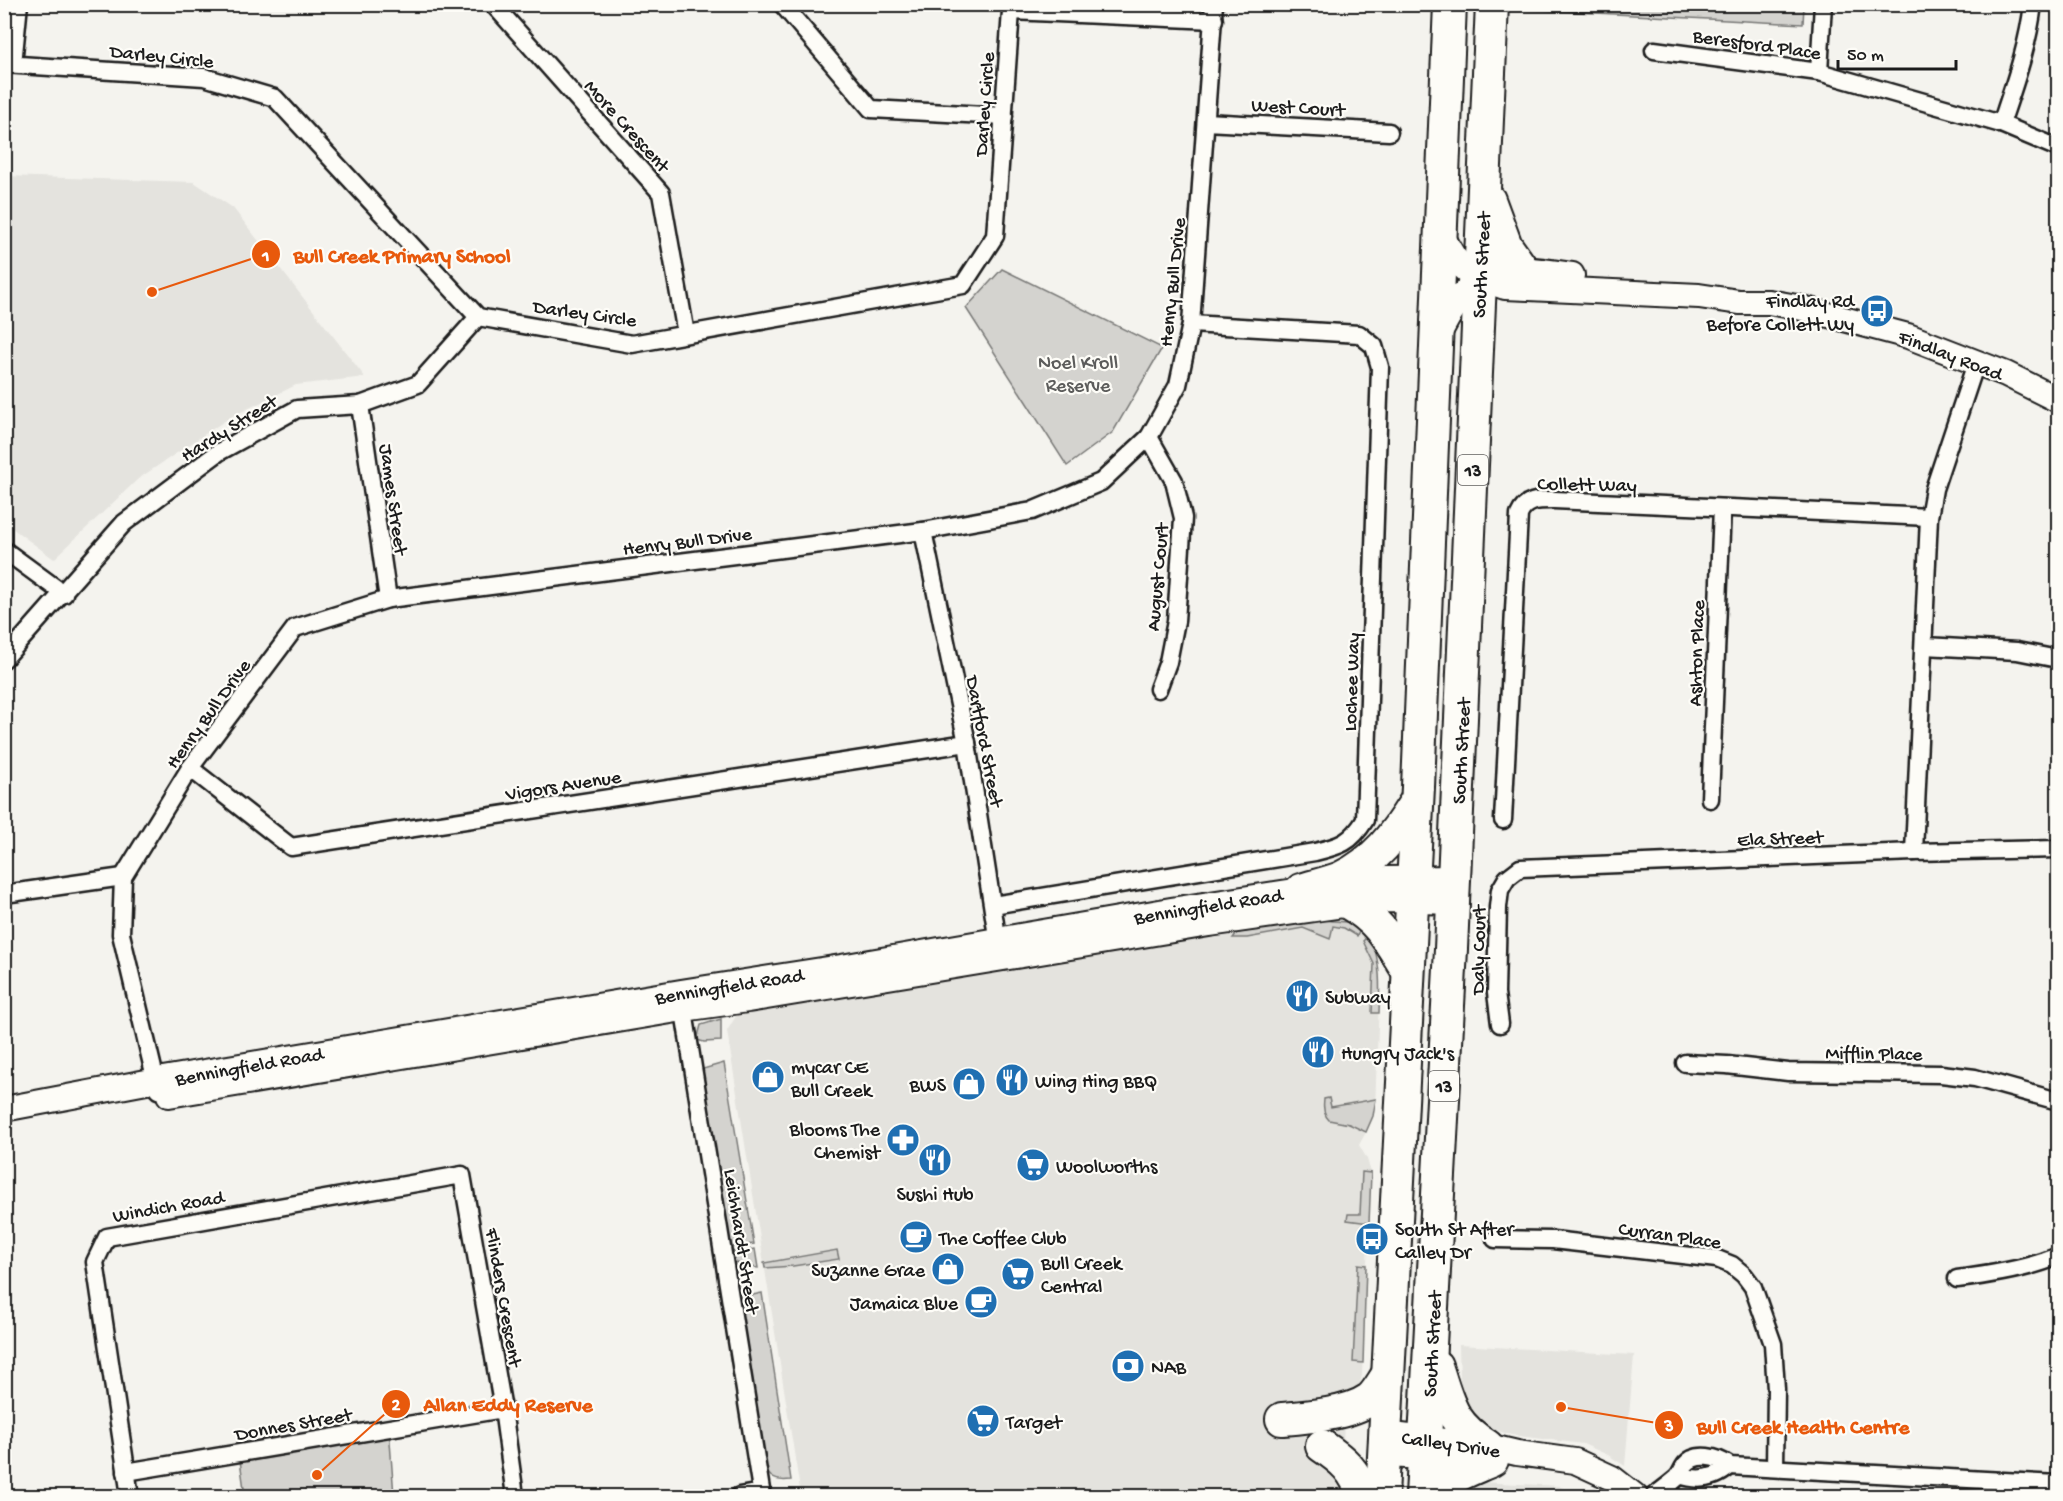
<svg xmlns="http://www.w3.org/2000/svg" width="2063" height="1501" font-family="'Gochi Hand',sans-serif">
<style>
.built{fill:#e4e3de}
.green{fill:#d4d3cf;stroke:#787876;stroke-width:1.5}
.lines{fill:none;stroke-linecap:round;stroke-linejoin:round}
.street-casing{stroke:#1c1c1c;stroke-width:21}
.secondary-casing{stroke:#1c1c1c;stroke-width:28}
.highway-casing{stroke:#1c1c1c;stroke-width:36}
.street{stroke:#fdfcf7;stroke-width:16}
.secondary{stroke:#fdfcf7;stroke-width:24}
.highway{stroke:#fdfcf7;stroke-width:32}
.labels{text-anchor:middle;stroke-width:4.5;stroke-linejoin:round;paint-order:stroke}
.shield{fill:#fdfcf7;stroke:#605f5e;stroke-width:1.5}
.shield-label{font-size:18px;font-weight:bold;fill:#1c1c1c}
.street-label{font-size:20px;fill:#1c1c1c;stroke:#fdfcf7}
.poi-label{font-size:20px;fill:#1c1c1c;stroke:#fdfcf7;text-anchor:start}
.park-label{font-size:20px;fill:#5c5c5b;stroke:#fdfcf7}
.leader{fill:none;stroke:#e8590c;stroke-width:2}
.callout-dot{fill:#e8590c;stroke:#fdfcf7;stroke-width:2}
.mark-label{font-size:18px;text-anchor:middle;font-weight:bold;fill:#fff}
.callout-label{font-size:21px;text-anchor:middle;font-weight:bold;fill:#e8590c;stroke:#fdfcf7;stroke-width:4.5;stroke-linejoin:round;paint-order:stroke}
</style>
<rect width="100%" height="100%" fill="#f4f3ee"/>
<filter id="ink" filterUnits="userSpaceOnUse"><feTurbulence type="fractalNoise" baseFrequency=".0167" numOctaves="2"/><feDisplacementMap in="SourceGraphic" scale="12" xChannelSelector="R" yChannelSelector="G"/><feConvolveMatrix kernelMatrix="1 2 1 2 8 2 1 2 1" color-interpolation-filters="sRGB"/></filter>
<g filter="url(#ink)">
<g class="built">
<path d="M5 176 194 182 233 208 365 377 296 385 229 418 138 479 54 559 5 523Z"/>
<path d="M1333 920 1341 921 1365 931 1376 951 1380 970 1375 1110 1372 1121 1359 1145 1367 1159 1371 1173 1362 1375 1359 1388 1345 1398 1342 1468 1350 1496H801L727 1031 736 1016 1300 922Z"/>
<path d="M1459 1345 1634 1355 1625 1466 1608 1455 1583 1444 1511 1435 1492 1429 1477 1421 1464 1403 1460 1383Z"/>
<path d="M1480 1482 1559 1486 1577 1496H1456Z"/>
</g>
<g class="green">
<path d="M1523 4H1804V5L1803 24 1522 9Z"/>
<path d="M1002 269 1162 348 1113 432 1067 466 966 308Z"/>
<path d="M1322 920 1346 922 1352 924 1360 930 1357 936 1344 928 1333 926 1330 939 1303 928 1247 938H1233L1237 933Z"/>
<path d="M1367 937 1371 938C1381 963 1380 987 1379 1013H1372L1374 964 1363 941Z"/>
<path d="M721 1019V1041L704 1042 697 1040 701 1025Z"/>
<path d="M724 1063 754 1244 730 1247 702 1074 703 1069Z"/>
<path d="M1329 1098 1331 1107 1376 1099 1373 1116 1366 1132 1349 1124 1329 1120C1324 1115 1323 1106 1324 1099Z"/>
<path d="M1362 1172 1371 1173 1369 1223 1347 1220 1348 1214H1360Z"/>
<path d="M755 1249 758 1268 742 1266 734 1261 731 1252Z"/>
<path d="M837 1250 839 1259 793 1266 765 1268 764 1263Z"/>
<path d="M1358 1264 1366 1265 1363 1363 1353 1362Z"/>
<path d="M762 1293 791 1480C781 1481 772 1481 767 1471L740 1308C741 1296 752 1295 762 1293Z"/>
<path d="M389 1428 394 1496H245L239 1453Z"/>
</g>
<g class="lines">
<defs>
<g id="street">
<path d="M493 4 661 193 686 334"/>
<path d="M782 4 871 109 1004 116"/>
<path d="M1011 11 1214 20"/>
<path d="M1654 50 1819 72 2001 124 2058 148"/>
<path d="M4 64 204 77 275 98 478 317 632 344 963 285 995 236 1011 11 1009 4"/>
<path d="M13 64 19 4"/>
<path d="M1819 72 1823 4"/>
<path d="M1206 122 1389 132"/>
<path d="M2001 124C2014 85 2028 47 2033 4"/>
<path d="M360 405 388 599"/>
<path d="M1149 437 1174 481 1183 518 1176 621 1168 662 1158 689"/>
<path d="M923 531 967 743 999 949"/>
<path d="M4 550 64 594"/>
<path d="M1925 646 2017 651 2058 659"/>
<path d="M4 659 124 523 219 452 297 409 360 405 418 384 478 317"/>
<path d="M190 768 291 847 967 743"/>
<path d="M1710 799 1722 508"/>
<path d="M1503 820 1519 515C1526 499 1539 500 1554 500L1929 517"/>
<path d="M1914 852 1929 517 1934 489 1976 363"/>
<path d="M4 894 123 877"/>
<path d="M993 905 1315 852C1340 846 1351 843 1365 820L1380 367 1374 346 1359 334 1191 324"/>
<path d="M682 999 762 1496"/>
<path d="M1500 1024 1496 993 1498 907 1500 890 1507 878 1520 868 1914 852 2058 849"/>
<path d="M1685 1063 1727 1065 1788 1072 1941 1074 1975 1078 2058 1101"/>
<path d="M158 1090 121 934 123 877 190 768 295 628 388 599 923 531 1032 511 1101 482 1149 437 1178 385 1191 324 1214 4"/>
<path d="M1495 1239 1553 1240 1717 1259 1732 1265 1744 1275 1753 1287 1773 1344 1776 1389 1775 1468"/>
<path d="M1957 1279C1989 1275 2029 1269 2058 1256"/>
<path d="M126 1472 503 1409"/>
<path d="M1680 1475C1699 1482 1715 1479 1730 1466"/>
<path d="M130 1496 95 1262 107 1237 462 1175 503 1409 515 1496"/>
<path d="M739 1496 750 1494 762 1496"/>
<path d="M1654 1496C1662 1490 1670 1484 1677 1478 1681 1474 1682 1469 1685 1465 1696 1451 1718 1457 1730 1466L2058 1484"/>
</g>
<g id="secondary">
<path d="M1441 233C1460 272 1464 273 1505 287L1699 296 1739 302H1769L1802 308 1908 336 2006 374 2058 400"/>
<path d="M1438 336C1452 309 1468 276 1501 269 1514 266 1556 273 1572 275"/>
<path d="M169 1095 683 1009 748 1000 1209 924 1350 904 1386 900 1453 902"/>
<path d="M4 1109 157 1080 681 992 841 967 1171 910 1353 882 1387 879 1454 878"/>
<path d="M1384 1434 1487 1446 1517 1453 1575 1461 1612 1478 1635 1496"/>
<path d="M1383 1455 1476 1459"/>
</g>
<g id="highway">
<path d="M1489 200 1506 246 1523 270"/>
<path d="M1301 890C1314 886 1328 883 1341 878 1376 861 1395 835 1415 803"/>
<path d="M1350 904C1381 922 1389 941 1408 971"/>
<path d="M1436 1366C1449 1404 1450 1423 1487 1446"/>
<path d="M1282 1419C1308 1417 1349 1414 1370 1399 1377 1393 1382 1383 1387 1376"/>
<path d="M1322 1446C1343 1460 1356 1471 1363 1496"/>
<path d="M1382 1496 1418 787 1450 4"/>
<path d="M1422 1496 1451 949 1492 4"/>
<path d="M1434 1496C1445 1477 1473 1469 1492 1460"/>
</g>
</defs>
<use href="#street" class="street-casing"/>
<use href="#secondary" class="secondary-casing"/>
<use href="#highway" class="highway-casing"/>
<use href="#street" class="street"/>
<use href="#secondary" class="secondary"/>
<use href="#highway" class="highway"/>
</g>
</g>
<defs>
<symbol id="bus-disc" viewBox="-11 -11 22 22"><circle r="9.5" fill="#1f6fb2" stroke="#fdfcf7"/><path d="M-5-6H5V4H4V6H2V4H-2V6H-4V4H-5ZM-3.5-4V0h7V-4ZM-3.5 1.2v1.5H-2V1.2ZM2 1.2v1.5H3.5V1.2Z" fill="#fff"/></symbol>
<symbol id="restaurant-disc" viewBox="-11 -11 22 22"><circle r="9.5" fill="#1f6fb2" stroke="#fdfcf7"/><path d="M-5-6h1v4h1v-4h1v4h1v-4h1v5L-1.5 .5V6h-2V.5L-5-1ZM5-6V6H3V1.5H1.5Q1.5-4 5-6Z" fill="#fff"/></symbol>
<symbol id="shop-disc" viewBox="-11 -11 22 22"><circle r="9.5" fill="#1f6fb2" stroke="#fdfcf7"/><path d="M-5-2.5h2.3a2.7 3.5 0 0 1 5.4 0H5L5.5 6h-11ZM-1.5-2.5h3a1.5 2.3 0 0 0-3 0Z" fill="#fff"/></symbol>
<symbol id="pharmacy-disc" viewBox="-11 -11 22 22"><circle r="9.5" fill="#1f6fb2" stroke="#fdfcf7"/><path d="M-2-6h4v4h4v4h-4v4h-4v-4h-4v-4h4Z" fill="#fff"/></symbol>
<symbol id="supermarket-disc" viewBox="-11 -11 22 22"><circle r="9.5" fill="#1f6fb2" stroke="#fdfcf7"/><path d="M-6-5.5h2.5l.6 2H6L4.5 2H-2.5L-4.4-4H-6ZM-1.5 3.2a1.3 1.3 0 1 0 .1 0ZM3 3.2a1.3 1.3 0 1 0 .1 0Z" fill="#fff"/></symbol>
<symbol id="cafe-disc" viewBox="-11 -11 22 22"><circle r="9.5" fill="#1f6fb2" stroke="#fdfcf7"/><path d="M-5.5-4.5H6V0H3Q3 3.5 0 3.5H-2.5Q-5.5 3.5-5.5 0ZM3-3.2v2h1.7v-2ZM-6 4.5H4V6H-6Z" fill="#fff"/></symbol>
<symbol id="bank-disc" viewBox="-11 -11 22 22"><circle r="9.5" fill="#1f6fb2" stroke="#fdfcf7"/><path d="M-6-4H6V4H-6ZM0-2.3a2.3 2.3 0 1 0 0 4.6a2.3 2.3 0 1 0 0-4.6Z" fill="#fff"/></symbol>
</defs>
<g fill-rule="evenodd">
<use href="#bus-disc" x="1858" y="292" width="38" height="38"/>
<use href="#restaurant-disc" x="1283" y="977" width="38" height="38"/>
<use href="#restaurant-disc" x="1299" y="1033" width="38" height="38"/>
<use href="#shop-disc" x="749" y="1058" width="38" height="38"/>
<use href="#restaurant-disc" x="993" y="1061" width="38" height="38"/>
<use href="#shop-disc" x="950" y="1065" width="38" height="38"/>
<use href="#pharmacy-disc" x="884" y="1121" width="38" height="38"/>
<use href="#restaurant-disc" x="916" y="1141" width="38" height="38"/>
<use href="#supermarket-disc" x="1014" y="1146" width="38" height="38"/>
<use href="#cafe-disc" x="897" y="1218" width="38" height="38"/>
<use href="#bus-disc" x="1353" y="1220" width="38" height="38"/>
<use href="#shop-disc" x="929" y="1250" width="38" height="38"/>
<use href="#supermarket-disc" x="999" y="1255" width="38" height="38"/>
<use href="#cafe-disc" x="962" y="1283" width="38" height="38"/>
<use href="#bank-disc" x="1109" y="1347" width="38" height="38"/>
<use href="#supermarket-disc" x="964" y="1402" width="38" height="38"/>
</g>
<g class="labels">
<g class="shield">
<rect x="1458" y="455" width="30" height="30" rx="4.5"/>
<rect x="1429" y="1071" width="30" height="30" rx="4.5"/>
</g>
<g class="shield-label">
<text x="1473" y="476">13</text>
<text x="1444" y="1092">13</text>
</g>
<g class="street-label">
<text transform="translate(1757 43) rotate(8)" y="7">Beresford Place</text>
<text transform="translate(162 55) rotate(6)" y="7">Darley Circle</text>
<text transform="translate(983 104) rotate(-86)" y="7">Darley Circle</text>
<text transform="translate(1298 106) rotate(3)" y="7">West Court</text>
<text transform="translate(628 125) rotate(48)" y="7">More Crescent</text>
<text transform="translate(1480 265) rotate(-87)" y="7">South Street</text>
<text transform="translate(1171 282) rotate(-84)" y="7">Henry Bull Drive</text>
<text transform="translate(585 312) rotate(8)" y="7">Darley Circle</text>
<text transform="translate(1951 354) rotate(21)" y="7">Findlay Road</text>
<text transform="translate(228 427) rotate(-32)" y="7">Hardy Street</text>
<text transform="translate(1587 483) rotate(1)" y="7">Collett Way</text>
<text transform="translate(395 499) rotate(82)" y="7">James Street</text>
<text transform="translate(687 540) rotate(-7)" y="7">Henry Bull Drive</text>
<text transform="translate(1156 577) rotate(-85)" y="7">August Court</text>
<text transform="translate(1695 653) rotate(-88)" y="7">Ashton Place</text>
<text transform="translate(1350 682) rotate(-88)" y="7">Lochee Way</text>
<text transform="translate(207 713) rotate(-54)" y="7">Henry Bull Drive</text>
<text transform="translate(986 741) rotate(79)" y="7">Dartford Street</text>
<text transform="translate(1460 751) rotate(-87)" y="7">South Street</text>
<text transform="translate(563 784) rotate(-9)" y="7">Vigors Avenue</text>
<text transform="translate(1780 837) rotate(-2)" y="7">Ela Street</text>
<text transform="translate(1208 905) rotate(-9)" y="7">Benningfield Road</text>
<text transform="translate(1477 950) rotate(-89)" y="7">Daly Court</text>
<text transform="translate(729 985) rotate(-9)" y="7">Benningfield Road</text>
<text transform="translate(1874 1052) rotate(1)" y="7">Mifflin Place</text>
<text transform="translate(249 1065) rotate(-10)" y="7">Benningfield Road</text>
<text transform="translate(168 1205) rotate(-10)" y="7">Windich Road</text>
<text transform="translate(1670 1234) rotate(8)" y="7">Curran Place</text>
<text transform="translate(743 1241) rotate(81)" y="7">Leichhardt Street</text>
<text transform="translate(505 1297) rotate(80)" y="7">Flinders Crescent</text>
<text transform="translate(1431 1344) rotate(-87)" y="7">South Street</text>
<text transform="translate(293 1423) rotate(-10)" y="7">Donnes Street</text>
<text transform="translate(1451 1443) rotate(8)" y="7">Calley Drive</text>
</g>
<g class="poi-label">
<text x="1854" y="307" text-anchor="end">Findlay Rd<tspan x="1854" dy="23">Before Collett Wy</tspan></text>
<text x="1325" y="1003">Subway</text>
<text x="1341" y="1059">Hungry Jack's</text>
<text x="791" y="1073">mycar CE<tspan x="791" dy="23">Bull Creek</tspan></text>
<text x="1035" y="1087">Wing Hing BBQ</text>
<text x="946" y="1091" text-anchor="end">BWS</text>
<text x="880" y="1135" text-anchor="end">Blooms The<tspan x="880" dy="23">Chemist</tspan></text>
<text x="1056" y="1172">Woolworths</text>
<text x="935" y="1200" text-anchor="middle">Sushi Hub</text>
<text x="1395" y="1235">South St After<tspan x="1395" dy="23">Calley Dr</tspan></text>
<text x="939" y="1244">The Coffee Club</text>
<text x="1041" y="1269">Bull Creek<tspan x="1041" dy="23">Central</tspan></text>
<text x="925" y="1276" text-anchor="end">Suzanne Grae</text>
<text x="958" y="1309" text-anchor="end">Jamaica Blue</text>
<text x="1151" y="1373">NAB</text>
<text x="1006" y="1428">Target</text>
</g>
<g class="park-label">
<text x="1078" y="368">Noel Kroll<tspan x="1078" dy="23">Reserve</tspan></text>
</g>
</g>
<path class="leader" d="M152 292L266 254M317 1475L396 1404M1561 1407L1669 1425"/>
<g class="callout-dot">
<circle cx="152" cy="292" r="6"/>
<circle cx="317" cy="1475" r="6"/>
<circle cx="1561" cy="1407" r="6"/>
<circle cx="266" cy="254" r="15"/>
<circle cx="396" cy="1404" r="15"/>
<circle cx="1669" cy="1425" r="15"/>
</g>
<g class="mark-label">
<text x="266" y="261">1</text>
<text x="396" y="1410">2</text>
<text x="1669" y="1431">3</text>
</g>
<g class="callout-label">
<text x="402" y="262">Bull Creek Primary School</text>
<text x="508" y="1411">Allan Eddy Reserve</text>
<text x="1803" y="1433">Bull Creek Health Centre</text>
</g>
<rect width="2063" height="1501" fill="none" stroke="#fdfcf7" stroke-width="24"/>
<rect x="12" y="12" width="2039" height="1477" fill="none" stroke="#1c1c1c" stroke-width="2" filter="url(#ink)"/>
<path d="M1838 60v9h118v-9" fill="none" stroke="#1c1c1c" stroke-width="3"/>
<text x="1847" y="60" font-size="18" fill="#1c1c1c" stroke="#fdfcf7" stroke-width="4.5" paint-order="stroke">50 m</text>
</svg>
